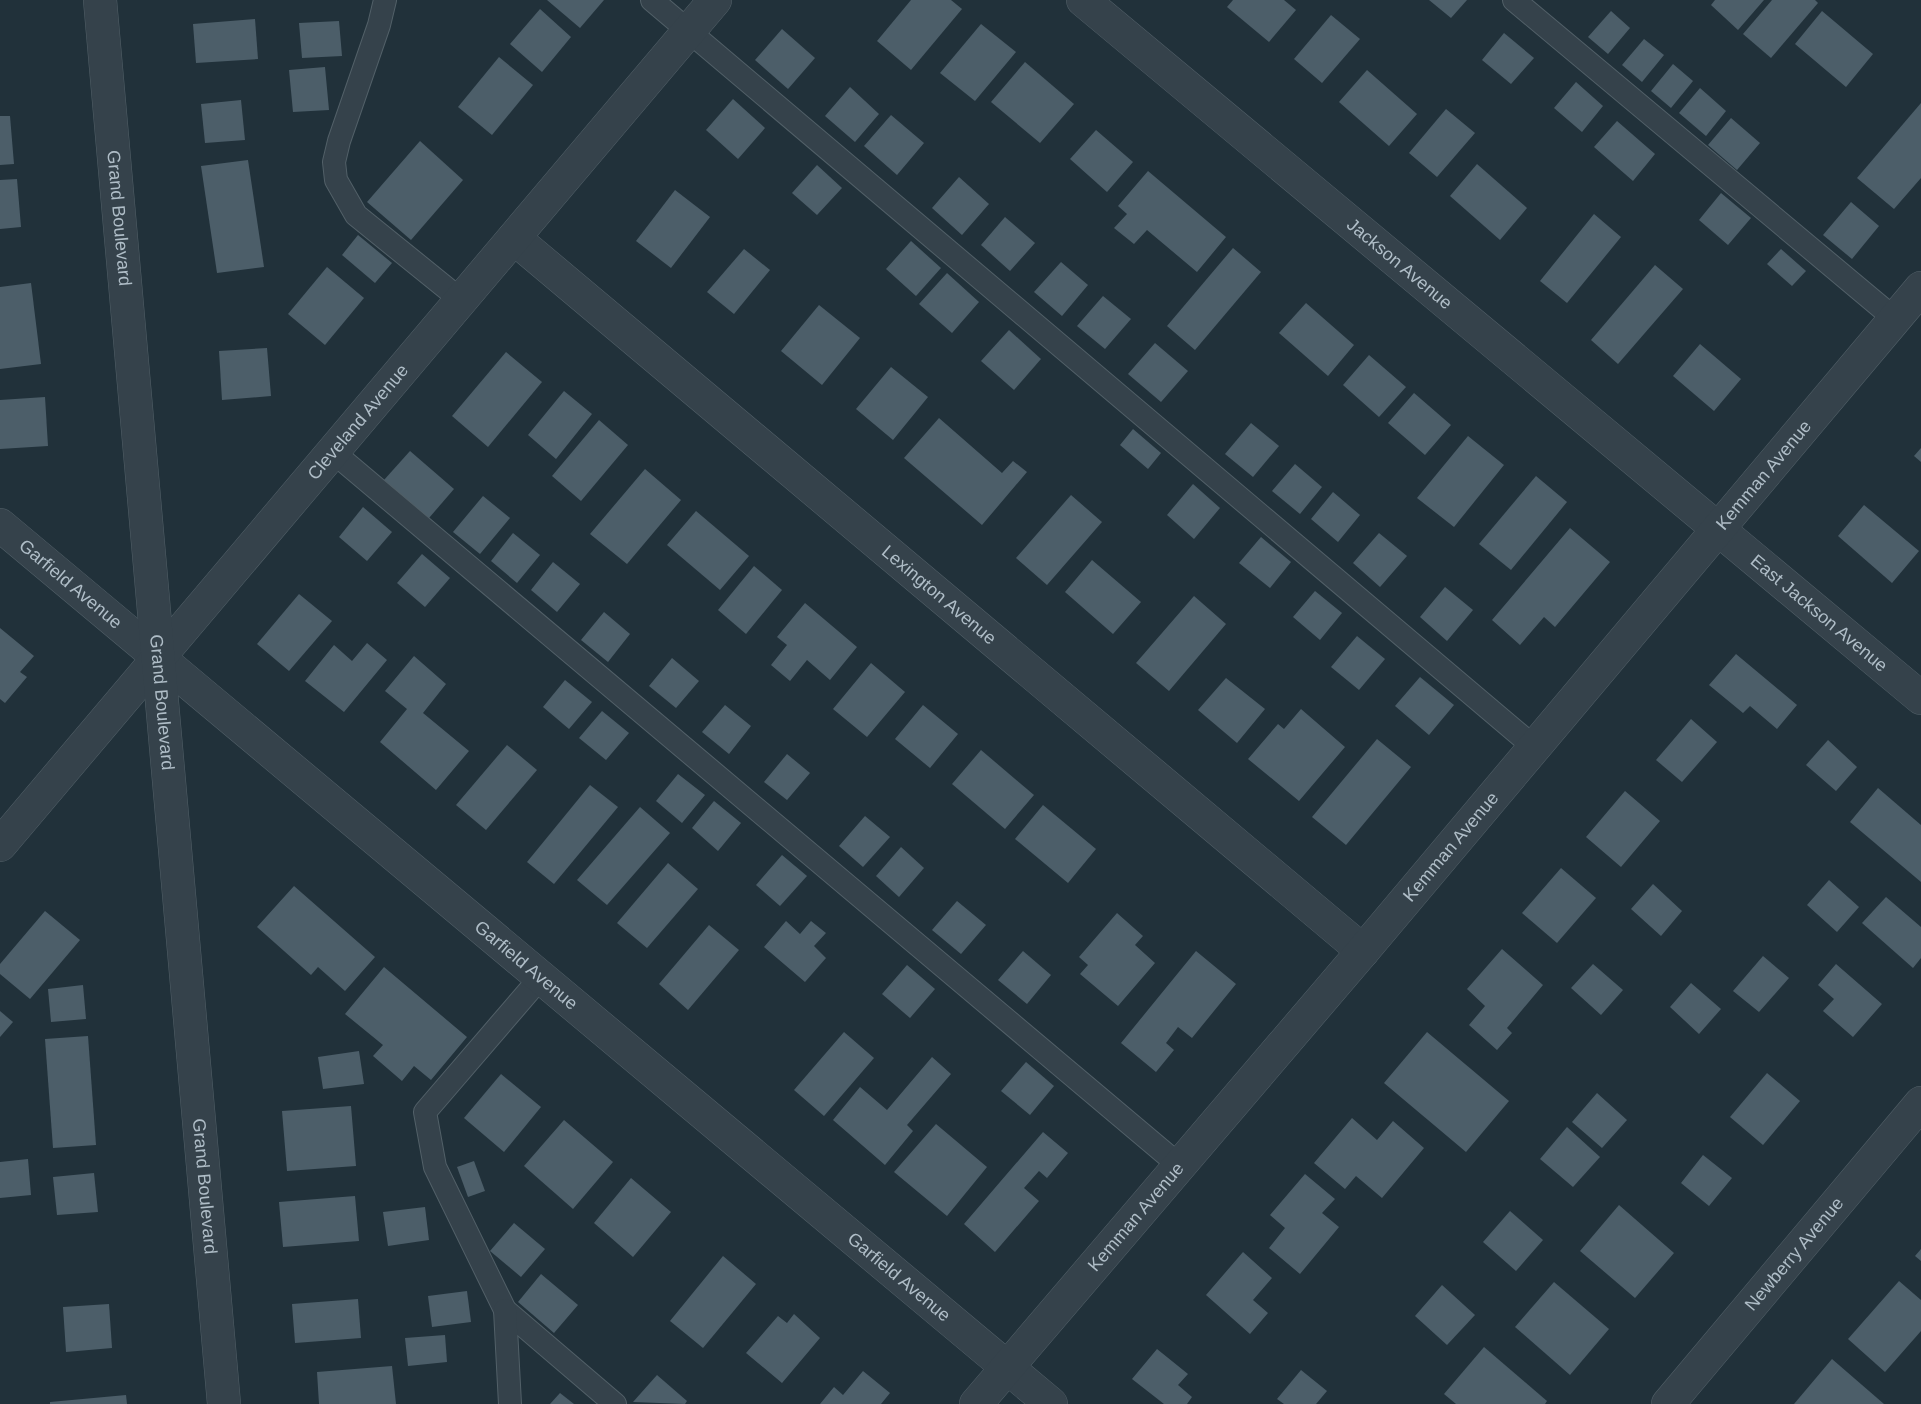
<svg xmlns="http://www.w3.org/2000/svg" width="1921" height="1404" font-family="Helvetica,sans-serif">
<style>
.building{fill:#4c5e69}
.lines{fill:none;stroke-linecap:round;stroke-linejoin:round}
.service-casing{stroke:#526068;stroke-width:24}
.minor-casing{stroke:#526068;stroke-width:34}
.tertiary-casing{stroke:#526068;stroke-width:34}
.service{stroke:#35424b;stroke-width:22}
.minor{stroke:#35424b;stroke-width:33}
.tertiary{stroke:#35424b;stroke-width:33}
.labels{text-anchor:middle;stroke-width:4.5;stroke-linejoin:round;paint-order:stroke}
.street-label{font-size:18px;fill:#afbdc7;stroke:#1a272f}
</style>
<rect width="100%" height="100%" fill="#21313a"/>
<g class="building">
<path d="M547 0H604L580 28Z"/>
<path d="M911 0H951L962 9 911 70 877 41Z"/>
<path d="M1233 0H1284L1296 10 1269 42 1227 7Z"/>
<path d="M1429 0H1467L1451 18Z"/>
<path d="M1715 0H1764L1738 30 1711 5Z"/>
<path d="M1772 0H1815L1818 3 1771 58 1743 34Z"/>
<path d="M540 9 571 37 542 72 510 44Z"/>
<path d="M1611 11 1630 28 1608 54 1588 37Z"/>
<path d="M1822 11 1873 54 1846 87 1795 44Z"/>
<path d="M1331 15 1360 39 1322 83 1294 59Z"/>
<path d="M255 19 258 59 196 63 193 24Z"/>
<path d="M339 21 342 56 302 58 299 23Z"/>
<path d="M981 24 1016 52 975 101 940 73Z"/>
<path d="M782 29 815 58 788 89 755 60Z"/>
<path d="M1504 33 1534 58 1511 84 1482 60Z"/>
<path d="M1644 39 1664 55 1642 82 1622 65Z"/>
<path d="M499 57 533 85 492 135 458 107Z"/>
<path d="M1025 62 1074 104 1040 143 991 102Z"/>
<path d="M1673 64 1693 81 1671 108 1651 91Z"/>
<path d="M325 67 329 110 293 112 289 70Z"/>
<path d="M1367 70 1417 114 1389 146 1339 102Z"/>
<path d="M1576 82 1603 106 1582 132 1554 108Z"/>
<path d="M850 87 879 114 855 142 825 116Z"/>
<path d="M1700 88 1726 111 1706 136 1679 113Z"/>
<path d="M733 99 765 128 738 159 706 130Z"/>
<path d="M241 100 245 140 205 143 201 104Z"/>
<path d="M1921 103V178L1894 209 1857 178Z"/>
<path d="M1446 109 1475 133 1437 177 1409 153Z"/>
<path d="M891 115 924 143 897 175 864 146Z"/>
<path d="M0 116H10L14 164 0 165Z"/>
<path d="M1731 118 1760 143 1737 170 1708 145Z"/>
<path d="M1617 121 1655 154 1633 181 1594 147Z"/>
<path d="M1096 130 1133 162 1107 192 1070 159Z"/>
<path d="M420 141 463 180 411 240 367 202Z"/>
<path d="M248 160 264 267 217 273 201 166Z"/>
<path d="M1477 164 1527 208 1500 240 1450 196Z"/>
<path d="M817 165 842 188 817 215 792 193Z"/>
<path d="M1148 171 1226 237 1197 272 1147 230 1134 244 1114 228 1127 214 1118 206Z"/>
<path d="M959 177 989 204 962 235 932 208Z"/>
<path d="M17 179 21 227 0 229V180Z"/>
<path d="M675 190 710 217 671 268 636 241Z"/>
<path d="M1721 193 1751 218 1728 245 1699 220Z"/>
<path d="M1851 202 1879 226 1852 259 1823 235Z"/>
<path d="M1594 214 1621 237 1567 303 1540 281Z"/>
<path d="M1005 217 1035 243 1010 271 981 245Z"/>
<path d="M358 235 392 263 375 283 342 255Z"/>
<path d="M911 241 941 268 916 296 886 269Z"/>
<path d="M1233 248 1261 272 1195 350 1167 326Z"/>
<path d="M744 249 770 270 734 314 707 292Z"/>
<path d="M1781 249 1806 271 1792 286 1767 264Z"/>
<path d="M1061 262 1088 285 1062 316 1034 292Z"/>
<path d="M1655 265 1683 289 1618 364 1591 340Z"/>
<path d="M327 267 364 298 325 345 288 314Z"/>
<path d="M947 273 979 302 952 333 919 304Z"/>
<path d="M31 283 41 364 0 369V287Z"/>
<path d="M1103 296 1131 319 1105 349 1077 326Z"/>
<path d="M1306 303 1354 345 1328 376 1279 333Z"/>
<path d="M819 305 860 338 822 385 781 351Z"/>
<path d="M1009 330 1041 359 1014 390 981 361Z"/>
<path d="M1155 343 1188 371 1161 402 1128 374Z"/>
<path d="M1700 344 1741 379 1714 411 1673 376Z"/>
<path d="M267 348 271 396 222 400 219 351Z"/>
<path d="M506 352 542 382 488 447 452 416Z"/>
<path d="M1369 355 1406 387 1379 417 1343 385Z"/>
<path d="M891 367 928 397 893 440 856 409Z"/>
<path d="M564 391 592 414 556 459 528 435Z"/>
<path d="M1414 393 1451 425 1425 455 1388 423Z"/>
<path d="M45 397 48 446 0 449V400Z"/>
<path d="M939 418 1002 473 1013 461 1027 472 982 525 904 458Z"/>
<path d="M599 420 628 445 581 501 552 476Z"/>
<path d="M1251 423 1279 446 1253 477 1225 454Z"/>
<path d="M1133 429 1161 453 1148 469 1120 445Z"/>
<path d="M1468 436 1504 465 1454 527 1417 498Z"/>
<path d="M1921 448V462L1914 456Z"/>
<path d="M410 451 454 489 429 518 384 480Z"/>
<path d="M1295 464 1322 487 1300 514 1272 491Z"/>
<path d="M645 469 681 500 627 564 590 534Z"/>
<path d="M1536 476 1567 502 1511 570 1479 544Z"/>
<path d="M1193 484 1220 508 1194 539 1167 515Z"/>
<path d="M1333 492 1360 515 1338 542 1311 519Z"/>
<path d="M1071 495 1102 522 1047 585 1016 558Z"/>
<path d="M483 496 510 518 480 554 453 532Z"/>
<path d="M1864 505 1919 551 1892 583 1838 536Z"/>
<path d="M363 507 392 532 367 561 339 537Z"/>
<path d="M696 511 749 556 720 590 667 545Z"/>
<path d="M1570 528 1610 562 1555 627 1544 617 1520 645 1492 620Z"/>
<path d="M513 533 540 555 517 583 491 561Z"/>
<path d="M1379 533 1407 556 1380 587 1353 563Z"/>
<path d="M1261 537 1291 562 1270 588 1239 563Z"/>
<path d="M422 554 450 578 425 607 397 583Z"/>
<path d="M1092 560 1141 602 1113 634 1065 592Z"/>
<path d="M553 562 580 584 557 612 531 590Z"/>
<path d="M754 566 782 590 746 634 718 610Z"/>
<path d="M1445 587 1473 610 1447 641 1420 617Z"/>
<path d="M1315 591 1342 613 1320 640 1293 617Z"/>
<path d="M299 594 332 621 289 671 257 644Z"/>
<path d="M1194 596 1226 624 1169 691 1136 663Z"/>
<path d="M805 603 857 647 830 680 807 660 790 681 771 665 787 645 777 637Z"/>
<path d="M604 612 630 634 608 662 581 640Z"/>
<path d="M0 628 34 656 20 672 27 677 5 703 0 699Z"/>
<path d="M1357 636 1385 659 1359 690 1331 667Z"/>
<path d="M367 643 387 660 344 712 305 681 334 645 352 661Z"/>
<path d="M1736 654 1797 705 1777 729 1750 706 1743 713 1709 685Z"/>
<path d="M414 656 446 684 423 713 469 751 436 790 380 742 407 709 385 691Z"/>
<path d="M672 658 699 681 676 708 649 686Z"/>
<path d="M871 663 905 692 867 737 833 709Z"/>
<path d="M1420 677 1454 705 1429 735 1395 706Z"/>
<path d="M1226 678 1265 709 1237 743 1198 710Z"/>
<path d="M565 680 592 702 569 729 543 707Z"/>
<path d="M725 705 751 726 729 754 702 732Z"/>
<path d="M923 705 958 734 930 768 895 739Z"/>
<path d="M1301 709 1345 747 1299 801 1248 759 1278 724 1284 729Z"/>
<path d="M602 711 629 733 606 760 579 738Z"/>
<path d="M1691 719 1717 742 1682 782 1656 760Z"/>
<path d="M1377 739 1411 767 1346 845 1312 817Z"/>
<path d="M1828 740 1857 767 1836 791 1806 765Z"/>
<path d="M507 745 537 770 486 830 456 805Z"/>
<path d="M981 750 1034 795 1005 829 952 784Z"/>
<path d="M787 754 810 773 787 800 764 782Z"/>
<path d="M678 774 705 795 682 823 656 801Z"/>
<path d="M590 785 618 807 554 884 527 862Z"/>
<path d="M1878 788 1921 825V882L1850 822Z"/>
<path d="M1625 791 1660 821 1621 867 1586 837Z"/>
<path d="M714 801 741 823 718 851 692 828Z"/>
<path d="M1043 805 1096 849 1068 883 1015 839Z"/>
<path d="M640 807 670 833 607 905 577 880Z"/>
<path d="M865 816 890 837 863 867 839 846Z"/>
<path d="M901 847 924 868 899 897 876 876Z"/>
<path d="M782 855 807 876 780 906 756 885Z"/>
<path d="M668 863 698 889 647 948 617 923Z"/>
<path d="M1561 868 1596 898 1557 943 1522 913Z"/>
<path d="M1829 880 1859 907 1837 932 1807 905Z"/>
<path d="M1653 884 1682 911 1661 936 1631 909Z"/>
<path d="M294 886 375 957 345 991 318 967 311 975 257 927Z"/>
<path d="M1886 897 1921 927V958L1913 968 1862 923Z"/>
<path d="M957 901 986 925 961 954 932 930Z"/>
<path d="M45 911 80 940 30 999 0 974V964Z"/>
<path d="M1117 913 1143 936 1135 945 1155 963 1118 1006 1080 974 1088 965 1079 957Z"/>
<path d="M786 921 800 934 811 921 826 933 814 946 826 958 805 982 764 947Z"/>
<path d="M709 925 739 950 688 1010 659 984Z"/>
<path d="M1502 949 1543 985 1507 1028 1512 1033 1497 1050 1469 1025 1485 1006 1467 989Z"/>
<path d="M1023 951 1051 975 1027 1004 998 980Z"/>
<path d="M1196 951 1236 984 1192 1038 1178 1027 1166 1043 1174 1050 1156 1072 1121 1043Z"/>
<path d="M1763 956 1789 978 1759 1012 1733 991Z"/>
<path d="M1593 964 1623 990 1601 1015 1571 988Z"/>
<path d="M1836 964 1882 1004 1853 1037 1823 1011 1834 999 1818 985Z"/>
<path d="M907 965 935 989 910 1018 882 994Z"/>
<path d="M384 967 467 1037 431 1080 414 1066 402 1081 373 1056 383 1045 345 1014Z"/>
<path d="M1691 983 1721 1009 1699 1034 1670 1007Z"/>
<path d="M83 985 86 1019 51 1022 48 989Z"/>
<path d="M0 1011 13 1022 0 1037Z"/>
<path d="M844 1032 874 1058 824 1116 794 1090Z"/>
<path d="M1427 1032 1509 1101 1466 1152 1384 1083Z"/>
<path d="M88 1036 96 1145 53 1148 45 1039Z"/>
<path d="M359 1051 364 1084 323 1089 318 1057Z"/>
<path d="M932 1057 951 1074 907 1125 913 1131 885 1165 833 1120 860 1087 887 1110Z"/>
<path d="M1026 1062 1054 1086 1030 1115 1001 1091Z"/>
<path d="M1767 1073 1800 1101 1763 1145 1730 1117Z"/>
<path d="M501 1074 541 1107 504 1152 464 1118Z"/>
<path d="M1597 1093 1627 1120 1602 1148 1572 1122Z"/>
<path d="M351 1106 356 1166 287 1171 282 1111Z"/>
<path d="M1352 1118 1377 1140 1393 1121 1424 1148 1382 1198 1356 1176 1345 1189 1314 1163Z"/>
<path d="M564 1120 613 1162 573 1209 524 1166Z"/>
<path d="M936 1124 987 1167 947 1216 894 1172Z"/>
<path d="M1567 1127 1600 1157 1573 1187 1540 1159Z"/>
<path d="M1043 1132 1068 1153 1047 1178 1039 1171 1024 1188 1039 1201 995 1252 964 1224Z"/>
<path d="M1703 1155 1732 1178 1709 1206 1681 1183Z"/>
<path d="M28 1159 31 1195 0 1198V1162Z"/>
<path d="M474 1161 485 1191 468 1197 457 1167Z"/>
<path d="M94 1173 98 1212 57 1215 53 1177Z"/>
<path d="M1305 1174 1335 1199 1322 1213 1339 1227 1300 1274 1269 1248 1285 1228 1270 1215Z"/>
<path d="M631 1178 671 1212 633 1257 594 1223Z"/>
<path d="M355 1196 359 1241 283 1247 279 1202Z"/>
<path d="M1619 1205 1674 1253 1635 1298 1580 1251Z"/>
<path d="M425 1207 429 1240 388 1246 383 1212Z"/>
<path d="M1510 1211 1543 1240 1516 1271 1483 1242Z"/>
<path d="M514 1223 545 1249 521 1277 490 1251Z"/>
<path d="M1921 1249V1261L1915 1256Z"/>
<path d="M1243 1252 1272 1278 1253 1300 1268 1313 1250 1334 1206 1295Z"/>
<path d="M723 1256 756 1284 703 1348 670 1321Z"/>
<path d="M541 1274 578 1305 554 1333 518 1302Z"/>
<path d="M1899 1281 1921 1300V1331L1885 1372 1848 1339Z"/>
<path d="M1554 1282 1609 1329 1570 1375 1515 1327Z"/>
<path d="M1442 1285 1475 1315 1447 1345 1415 1316Z"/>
<path d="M467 1291 471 1322 432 1327 428 1296Z"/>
<path d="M358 1299 361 1338 295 1343 292 1304Z"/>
<path d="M109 1304 112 1348 66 1352 63 1307Z"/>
<path d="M794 1314 820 1338 782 1383 746 1353 778 1316 787 1323Z"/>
<path d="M445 1335 447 1362 408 1366 405 1338Z"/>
<path d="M1484 1347 1547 1401 1545 1404H1456L1444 1394Z"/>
<path d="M1157 1349 1188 1374 1178 1385 1192 1397 1187 1404H1164L1132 1379Z"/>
<path d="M1832 1359 1884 1404H1794Z"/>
<path d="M392 1366 396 1404H319L317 1372Z"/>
<path d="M1301 1370 1327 1391 1316 1404H1284L1277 1399Z"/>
<path d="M863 1371 890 1393 881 1404H820L834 1387 843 1395Z"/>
<path d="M657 1375 687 1401 685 1404 633 1402Z"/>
<path d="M560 1393 574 1404H550Z"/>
<path d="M126 1395 127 1404H50V1402Z"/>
</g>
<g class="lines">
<defs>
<g id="service">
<path d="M385 0 379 25 339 141 334 162 336 180 356 215 461 300"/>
<path d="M652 0 1534 747"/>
<path d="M1514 0 1895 319"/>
<path d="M333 452 1180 1166"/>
<path d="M541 977 425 1112 435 1167 505 1310 615 1404"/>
<path d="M505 1310 510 1404"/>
</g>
<g id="minor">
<path id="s1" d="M1083 0 1921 698"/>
<path id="s2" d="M514 238 1363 951"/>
<path id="s3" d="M0 525 1051 1404"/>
<path id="s4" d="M0 845 715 0"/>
<path id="s5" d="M1668 1404 1921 1103"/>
</g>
<g id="tertiary">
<path id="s6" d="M100 0 224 1404"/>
<path id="s7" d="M976 1404 1363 951 1921 288"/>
</g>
</defs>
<use href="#service" class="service-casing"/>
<use href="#minor" class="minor-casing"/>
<use href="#tertiary" class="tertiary-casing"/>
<use href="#service" class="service"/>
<use href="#minor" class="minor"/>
<use href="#tertiary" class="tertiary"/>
</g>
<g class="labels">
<g class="street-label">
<text dy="6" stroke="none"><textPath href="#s6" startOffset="219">Grand Boulevard</textPath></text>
<text dy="6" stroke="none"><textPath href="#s1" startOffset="412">Jackson Avenue</textPath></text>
<text dy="6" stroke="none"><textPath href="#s4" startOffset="554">Cleveland Avenue</textPath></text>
<text dy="6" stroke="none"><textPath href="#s7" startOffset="1218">Kemman Avenue</textPath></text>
<text dy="6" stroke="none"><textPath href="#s3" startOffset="92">Garfield Avenue</textPath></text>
<text dy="6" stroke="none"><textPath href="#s2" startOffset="555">Lexington Avenue</textPath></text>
<text dy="6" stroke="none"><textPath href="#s1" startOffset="958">East Jackson Avenue</textPath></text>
<text dy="6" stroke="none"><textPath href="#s6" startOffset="705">Grand Boulevard</textPath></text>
<text dy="6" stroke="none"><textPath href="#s7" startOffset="732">Kemman Avenue</textPath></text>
<text dy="6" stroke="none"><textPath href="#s3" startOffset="686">Garfield Avenue</textPath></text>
<text dy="6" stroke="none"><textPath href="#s6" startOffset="1191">Grand Boulevard</textPath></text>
<text dy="6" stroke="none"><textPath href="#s7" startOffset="246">Kemman Avenue</textPath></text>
<text dy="6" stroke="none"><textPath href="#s5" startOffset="196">Newberry Avenue</textPath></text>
<text dy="6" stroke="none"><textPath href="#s3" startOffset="1172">Garfield Avenue</textPath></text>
</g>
</g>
</svg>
